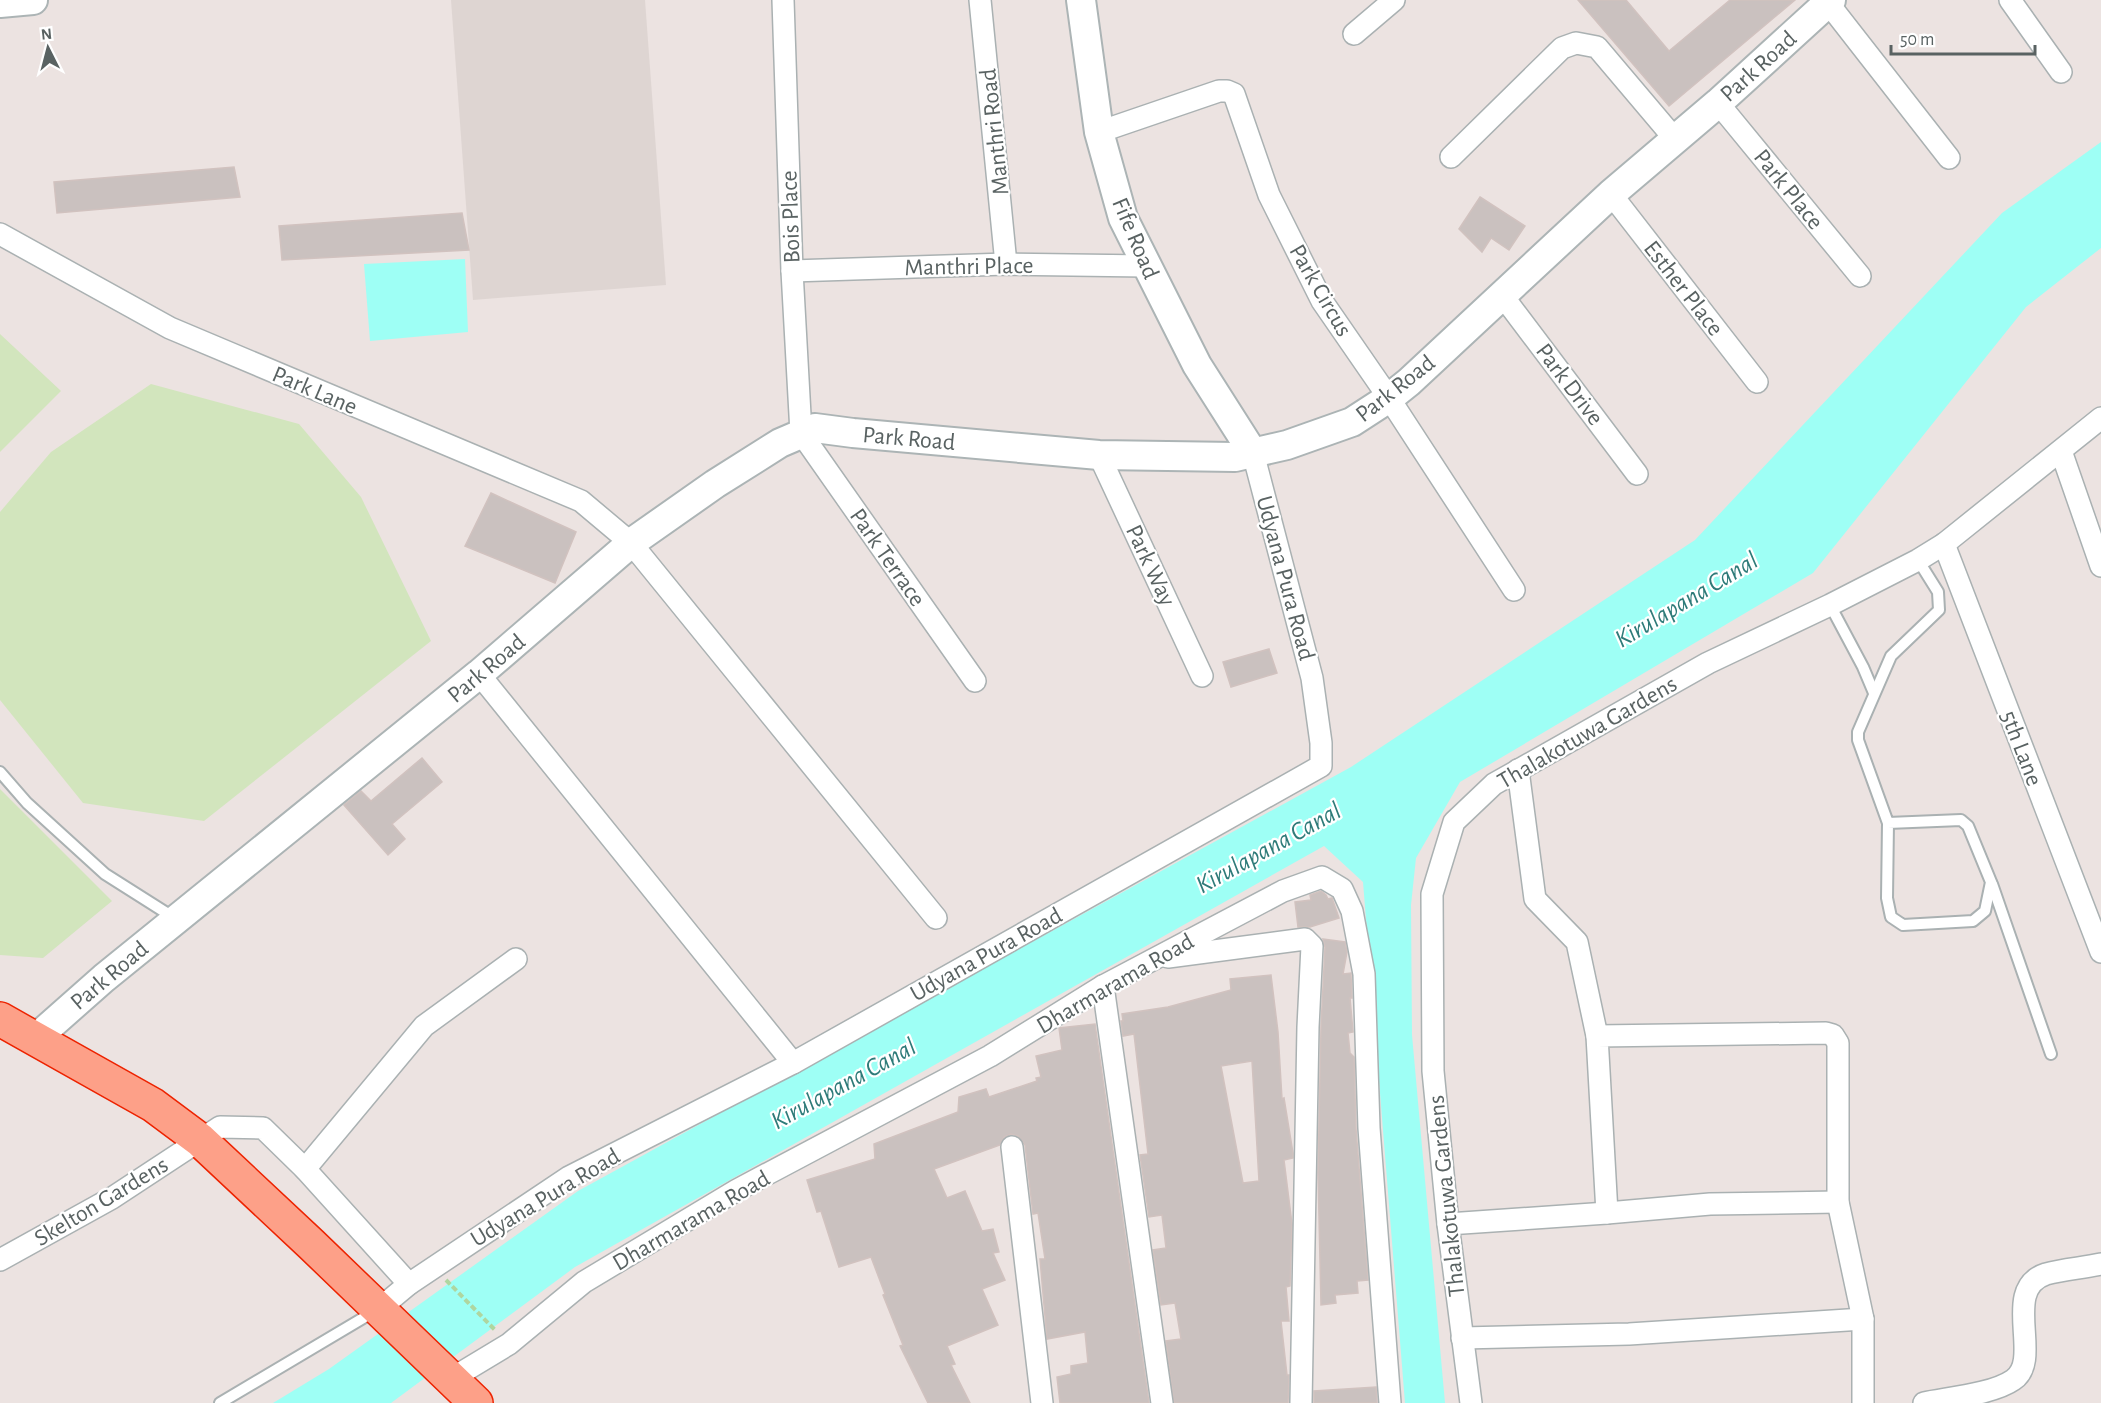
<svg xmlns="http://www.w3.org/2000/svg" width="2101" height="1403" font-family="'Alegreya Sans',sans-serif">
<style>
.education{fill:#ded5d2}
.green{fill:#d2e5bd}
.water{fill:#9efff5}
.building{fill:#cac1bf;stroke:#d1c2bf;stroke-width:1.5;fill-rule:evenodd}
.lines{fill:none;stroke-linecap:round;stroke-linejoin:round}
.lane-casing{stroke:#aab1b2;stroke-width:14}
.street-casing{stroke:#aab1b2;stroke-width:24}
.secondary-casing{stroke:#acb4b5;stroke-width:32}
.highway-casing{stroke:#ed2301;stroke-width:36}
.path{stroke:#afd6a0;stroke-width:4;stroke-dasharray:6 3;stroke-linecap:butt}
.lane{stroke:#fff;stroke-width:10}
.street{stroke:#fff;stroke-width:21}
.secondary{stroke:#fff;stroke-width:28}
.highway{stroke:#fda088;stroke-width:33}
.labels{text-anchor:middle;stroke-width:4.5;stroke-linejoin:round;paint-order:stroke}
.street-label{font-size:24px;fill:#596262;stroke:#fff}
.water-label{font-size:26px;font-style:italic;fill:#2e7b79;stroke:#fff}
</style>
<rect width="100%" height="100%" fill="#ece3e1"/>
<path class="education" d="M451 0H645L666 285 473 300Z"/>
<g class="green">
<path d="M0 334 61 391 0 452Z"/>
<path d="M151 384 299 424 361 497 431 641 204 821 83 803 0 700V512L51 452Z"/>
<path d="M0 789 112 901 43 958 0 955Z"/>
</g>
<g class="water">
<path d="M2101 142V248L2026 307 1813 573 1460 782 1416 858 1411 905 1412 1035 1445 1403H1405L1363 882 1324 846 575 1267 391 1403H273L329 1369 578 1191 1351 767 1695 540 2002 213Z"/>
<path d="M465 259 468 332 370 341 364 264Z"/>
</g>
<g class="building">
<path d="M1578 0H1626L1669 51 1730 0H1795L1669 106Z"/>
<path d="M234 167 240 197 57 213 54 182Z"/>
<path d="M1480 197 1525 226 1509 250 1491 238 1482 252 1459 229Z"/>
<path d="M462 213 469 250 282 260 279 226Z"/>
<path d="M491 493 576 532 555 583 465 546Z"/>
<path d="M1269 649 1277 673 1231 687 1223 662Z"/>
<path d="M422 758 442 782 392 824 405 839 388 855 344 805 361 791 371 801Z"/>
<path d="M1321 891 1326 895 1328 899 1332 898 1339 918 1310 927H1298L1295 902 1311 900 1310 895Z"/>
<path d="M1323 939 1345 942 1347 952 1343 974 1351 973V975L1352 998H1350L1353 1032 1348 1033 1350 1053 1354 1057 1356 1129 1368 1280 1357 1281 1358 1293 1335 1295 1336 1303 1321 1305 1318 1173 1321 1027 1325 947Z"/>
<path d="M1271 975 1278 1032 1282 1099 1284 1098 1293 1153V1158L1284 1160 1292 1224 1290 1286 1286 1287 1289 1321H1281L1287 1375H1289L1288 1403H1174L1166 1341 1181 1339 1175 1303 1161 1305 1153 1250 1166 1248 1162 1215 1149 1217 1140 1155 1148 1154 1134 1034 1123 1036 1121 1021H1123L1122 1014 1168 1007 1231 990 1230 979ZM1252 1061 1259 1181 1243 1183 1221 1066Z"/>
<path d="M1095 1024 1149 1403H1060L1057 1377 1071 1374V1366L1088 1363 1085 1332 1047 1339 1040 1259H1045L1038 1213 1033 1214 1025 1145 1018 1136 1011 1134 1004 1137 1000 1145 934 1169 947 1198 965 1191 982 1231 993 1229 999 1252 993 1253 1005 1280 982 1289 998 1325 947 1346 955 1364 951 1365 970 1403H928L900 1346 903 1345 883 1295 885 1294 871 1257 839 1267 821 1211 817 1212 807 1180 875 1159 874 1144 958 1112 959 1097 986 1089 989 1097 1037 1081 1036 1078 1041 1077 1036 1056 1062 1050 1059 1028Z"/>
<path d="M1376 1387 1377 1403H1314V1391Z"/>
</g>
<g class="lines">
<defs>
<g id="lane">
<path d="M1830 605 1863 667 1874 693"/>
<path d="M0 772 27 803 105 874 176 919"/>
<path d="M1888 823 1961 820 1968 826 1991 882 1985 911 1973 921 1903 925 1891 917 1887 898 1888 823 1858 740V732L1891 656 1939 610 1938 592 1918 560"/>
<path d="M1992 884 2051 1054"/>
<path d="M220 1403 375 1311"/>
</g>
<g id="street">
<path d="M783 0 792 271 801 433 975 681"/>
<path d="M980 0 1006 264"/>
<path d="M2010 0 2061 72"/>
<path d="M1828 3 1949 158"/>
<path d="M1354 34 1394 0"/>
<path d="M1718 103 1860 276"/>
<path d="M1099 132 1219 91H1227L1234 94 1269 195 1322 301 1389 398 1514 590"/>
<path d="M1451 157 1562 48 1576 43 1597 47 1674 138"/>
<path d="M1611 194 1757 382"/>
<path d="M0 234 170 328 581 501 631 543 936 918"/>
<path d="M792 271 1006 264 1146 266"/>
<path d="M1502 295 1637 474"/>
<path d="M2061 451 2101 566"/>
<path d="M1099 455 1202 676"/>
<path d="M1944 544 2101 952"/>
<path d="M479 674 793 1063"/>
<path d="M1518 770 1535 899 1577 942 1597 1036"/>
<path d="M1168 957 1305 939 1312 946 1308 1027 1301 1403"/>
<path d="M1103 986 1162 1403"/>
<path d="M1012 1147 1042 1403"/>
<path d="M305 1169 424 1026 516 959"/>
<path d="M1607 1213 1597 1036 1826 1033 1833 1035 1838 1043V1202L1863 1319V1403"/>
<path d="M1448 1224 1607 1213 1710 1204 1838 1202"/>
<path d="M0 1260 112 1198 220 1127 263 1128 305 1169 409 1284"/>
<path d="M379 1309 409 1284 569 1177 793 1063 1321 766V743L1312 678 1253 453"/>
<path d="M1462 1338 1629 1334 1863 1319"/>
<path d="M451 1379 509 1344 584 1282 737 1190 990 1056 1103 986 1283 891 1322 877 1342 889 1352 911 1364 974 1369 1128 1390 1403"/>
<path d="M1471 1403 1448 1224 1433 1071 1432 894 1454 822 1494 784 1708 663 1830 605 1918 560 1944 544 2101 418"/>
<path d="M1924 1403C1948 1398 1993 1394 2013 1380 2044 1360 2000 1289 2046 1274 2063 1269 2083 1268 2101 1264"/>
</g>
<g id="secondary">
<path d="M1081 0 1099 132 1123 218 1197 365 1253 453"/>
<path d="M0 3 33 0"/>
<path d="M35 1039 104 978 479 674 631 543 715 484 780 443 815 428 853 433 1099 455 1235 457 1287 445 1352 422 1389 398 1409 382 1611 194 1718 103 1831 0"/>
</g>
<path id="highway" d="M0 1019 153 1105 200 1140 311 1244 476 1403"/>
</defs>
<use href="#lane" class="lane-casing"/>
<use href="#street" class="street-casing"/>
<use href="#secondary" class="secondary-casing"/>
<use href="#highway" class="highway-casing"/>
<path class="path" d="M446 1280 496 1331"/>
<use href="#lane" class="lane"/>
<use href="#street" class="street"/>
<use href="#secondary" class="secondary"/>
<use href="#highway" class="highway"/>
</g>
<g class="labels">
<g class="street-label">
<text transform="translate(1758 66) rotate(-42)" y="8">Park Road</text>
<text transform="translate(994 132) rotate(-96)" y="8">Manthri Road</text>
<text transform="translate(1789 189) rotate(51)" y="8">Park Place</text>
<text transform="translate(790 217) rotate(-92)" y="8">Bois Place</text>
<text transform="translate(1136 238) rotate(67)" y="8">Fife Road</text>
<text transform="translate(969 266) rotate(-1)" y="8">Manthri Place</text>
<text transform="translate(1684 288) rotate(52)" y="8">Esther Place</text>
<text transform="translate(1321 290) rotate(60)" y="8">Park Circus</text>
<text transform="translate(1570 384) rotate(53)" y="8">Park Drive</text>
<text transform="translate(1395 388) rotate(-38)" y="8">Park Road</text>
<text transform="translate(315 390) rotate(23)" y="8">Park Lane</text>
<text transform="translate(909 438) rotate(5)" y="8">Park Road</text>
<text transform="translate(888 557) rotate(55)" y="8">Park Terrace</text>
<text transform="translate(1151 565) rotate(65)" y="8">Park Way</text>
<text transform="translate(1286 578) rotate(75)" y="8">Udyana Pura Road</text>
<text transform="translate(486 668) rotate(-40)" y="8">Park Road</text>
<text transform="translate(1587 732) rotate(-30)" y="8">Thalakotuwa Gardens</text>
<text transform="translate(2022 748) rotate(69)" y="8">5th Lane</text>
<text transform="translate(986 954) rotate(-29)" y="8">Udyana Pura Road</text>
<text transform="translate(109 975) rotate(-40)" y="8">Park Road</text>
<text transform="translate(1115 983) rotate(-30)" y="8">Dharmarama Road</text>
<text transform="translate(1446 1196) rotate(-96)" y="8">Thalakotuwa Gardens</text>
<text transform="translate(545 1197) rotate(-31)" y="8">Udyana Pura Road</text>
<text transform="translate(101 1201) rotate(-31)" y="8">Skelton Gardens</text>
<text transform="translate(691 1220) rotate(-30)" y="8">Dharmarama Road</text>
</g>
<g class="water-label">
<text transform="translate(1686 599) rotate(-31)" y="9">Kirulapana Canal</text>
<text transform="translate(1268 847) rotate(-29)" y="9">Kirulapana Canal</text>
<text transform="translate(843 1083) rotate(-29)" y="9">Kirulapana Canal</text>
</g>
</g>
<g transform="translate(48 48) rotate(354)" stroke="#ffffff" stroke-width="4.5" paint-order="stroke">
<path d="M0-4.5L10 22L0 15L-10 22Z" fill="#596262"/>
<text y="-9" font-size="16" font-weight="bold" text-anchor="middle" fill="#596262">N</text>
</g>
<path d="M1891 45v9h144v-9" fill="none" stroke="#596262" stroke-width="3"/>
<text x="1900" y="45" font-size="18" fill="#596262" stroke="#ffffff" stroke-width="4.5" paint-order="stroke">50 m</text>
</svg>
